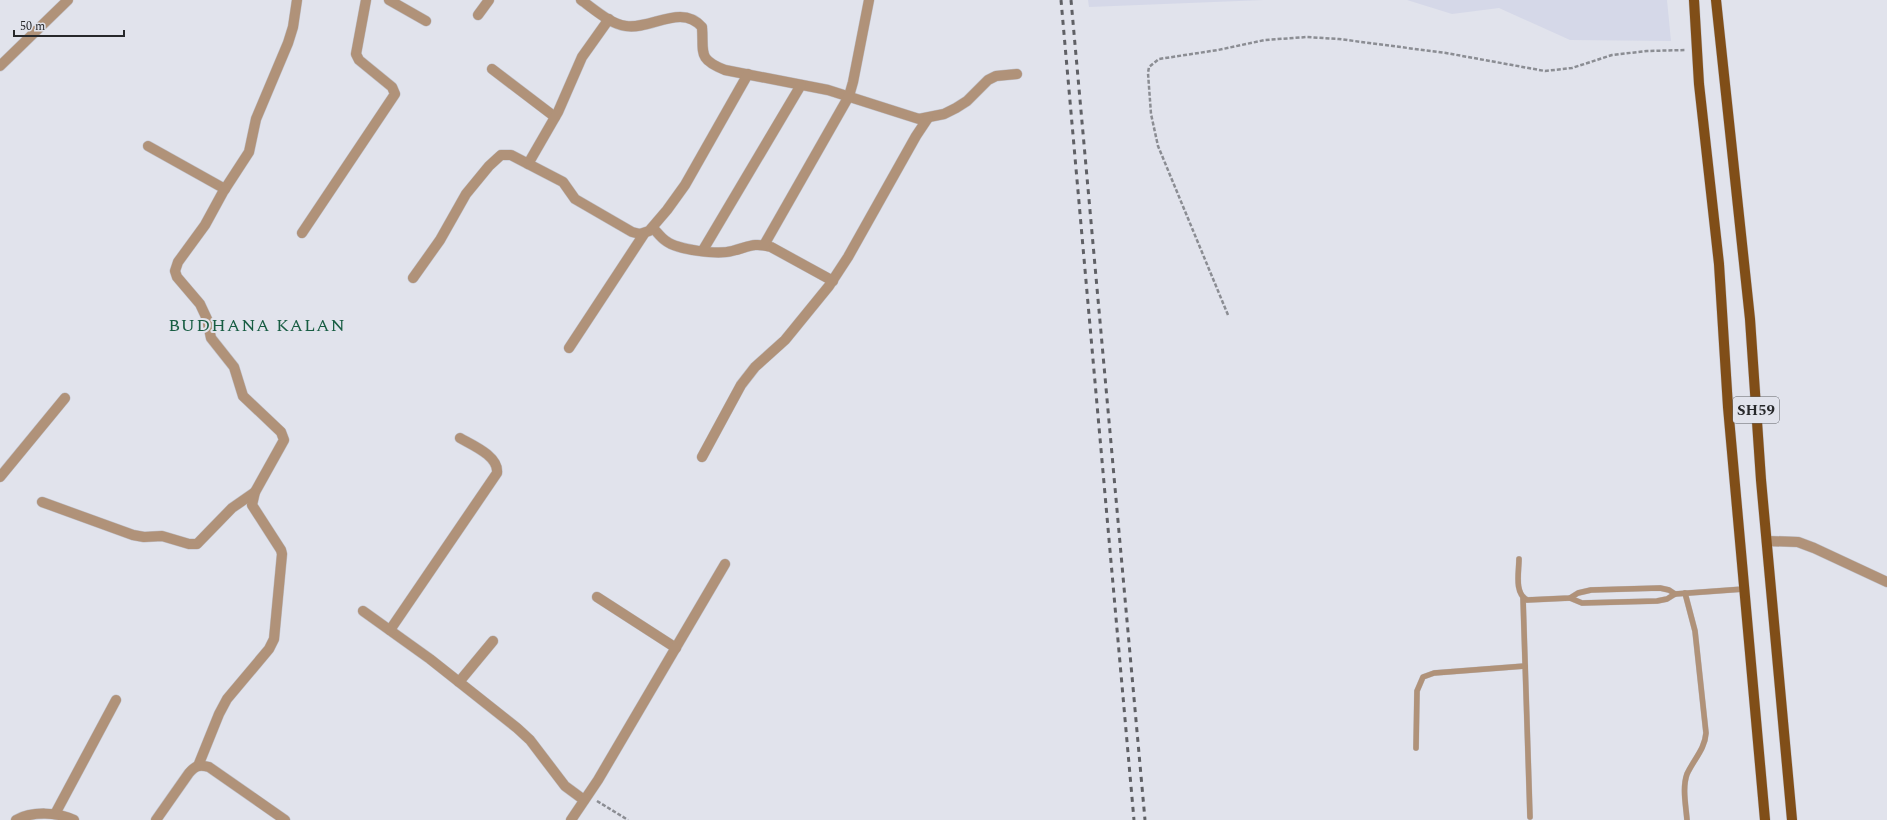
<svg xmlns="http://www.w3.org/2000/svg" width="1887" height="820" font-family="Spectral,serif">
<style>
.built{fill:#d5d8e8}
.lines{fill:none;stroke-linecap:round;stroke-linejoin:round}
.service-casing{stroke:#c0c1c9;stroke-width:6}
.minor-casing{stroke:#c0c1c9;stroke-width:11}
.tertiary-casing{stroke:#c0c1c9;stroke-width:11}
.primary-casing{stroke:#c0c1c9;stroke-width:11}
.path{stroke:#8b8d93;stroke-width:2.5;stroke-dasharray:4 2;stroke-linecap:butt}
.service{stroke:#b09279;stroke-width:5.5}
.minor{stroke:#b09279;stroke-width:10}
.tertiary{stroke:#b09279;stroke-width:10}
.primary{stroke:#804e18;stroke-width:10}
.rail{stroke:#5f6065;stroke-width:3;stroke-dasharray:5 5;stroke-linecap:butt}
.labels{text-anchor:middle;stroke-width:4;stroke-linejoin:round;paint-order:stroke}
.shield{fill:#e1e3ec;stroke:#5f6065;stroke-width:1}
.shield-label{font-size:15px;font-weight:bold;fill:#27282b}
.quarter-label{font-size:18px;letter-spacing:1px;fill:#185d43;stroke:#e1e3ec}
</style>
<rect width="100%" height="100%" fill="#e1e3ec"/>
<g class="built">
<path d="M1088 0H1264L1089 7Z"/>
<path d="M1407 0H1667L1671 41 1570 40 1499 8 1452 14Z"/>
</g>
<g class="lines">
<defs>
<g id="service">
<path d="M1519 559C1519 572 1514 593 1527 600L1570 598 1578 593 1591 590 1660 588 1669 590 1675 594"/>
<path d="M1685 593 1695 631 1706 733C1705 749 1694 759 1687 774 1682 788 1686 806 1687 820"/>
<path d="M1523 598 1530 817"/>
<path d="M1570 598 1582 603 1657 601 1667 599 1675 594 1744 589"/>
<path d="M1416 748 1417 691 1423 677 1434 673 1525 666"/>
</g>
<g id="minor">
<path d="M389 0 426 21"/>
<path d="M581 0C594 9 610 24 626 26 651 30 681 3 702 27 704 53 697 59 725 70L828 90 919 119 944 114 956 108 967 101 988 80 996 76 1017 74"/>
<path d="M478 15 489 0"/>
<path d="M492 69 555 117"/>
<path d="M148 146 225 189"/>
<path d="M528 164 558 112 582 57 609 19"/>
<path d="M653 228C657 232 661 238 666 241 678 250 718 255 732 251 749 247 753 242 771 247L833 281"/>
<path d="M302 233 395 94 392 87 359 60 356 54 366 0"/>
<path d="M764 245 849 96 853 82 869 0"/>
<path d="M703 250 801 85"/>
<path d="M413 278 440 240 466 194 489 166 501 155H511L563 182 575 199 632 232 640 234 649 231 667 210 685 185 748 74"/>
<path d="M569 348 644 234"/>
<path d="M702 457 741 385 755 367 785 340 829 286 848 257 916 136 928 118"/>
<path d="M0 477 65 398"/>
<path d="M42 502 133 535 144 537 162 536 189 544H197L232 508 255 492"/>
<path d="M1767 541 1798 542 1814 548 1887 582"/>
<path d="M597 597 676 648"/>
<path d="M363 611 430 659 517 728 530 740 565 786 584 800"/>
<path d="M390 630 497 473C499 456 472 445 460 438"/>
<path d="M459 682 493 641"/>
<path d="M198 766 219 714 227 699 269 649 274 639 282 554 281 550 252 505 255 492 284 440 281 432 243 396 234 367 211 338 207 319 200 304 177 277 175 271 178 262 205 225 223 192 249 152 256 119 288 43 293 27 297 0"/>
<path d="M55 814 116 700"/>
<path d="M16 820C32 811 58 812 74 820"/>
<path d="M156 820 189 773C195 766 199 764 209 767L285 820"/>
<path d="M571 820 598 780 725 564"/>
</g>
<path id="tertiary" d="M0 66 68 0"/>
<g id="primary">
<path d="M1694 0 1699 84 1719 264 1728 407 1765 820"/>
<path d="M1716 0 1750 319 1761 480 1792 820"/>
</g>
</defs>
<use href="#service" class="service-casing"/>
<use href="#minor" class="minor-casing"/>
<use href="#tertiary" class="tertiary-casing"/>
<use href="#primary" class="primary-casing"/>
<g class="path">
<path d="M1228 315 1158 146 1151 114 1148 73 1149 67 1159 59 1218 50 1265 40 1307 37 1339 39 1446 53 1545 71 1572 68 1612 55 1647 51 1686 50"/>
<path d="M597 801 628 820"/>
</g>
<use href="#service" class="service"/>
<use href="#minor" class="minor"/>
<use href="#tertiary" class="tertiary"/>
<use href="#primary" class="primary"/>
<g class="rail">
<path d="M1061 0 1134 820"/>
<path d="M1071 0 1145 820"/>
</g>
</g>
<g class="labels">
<rect class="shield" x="1733" y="397" width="46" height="26" rx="3"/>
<g class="shield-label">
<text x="1756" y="415">SH59</text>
</g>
<g class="quarter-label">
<text x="257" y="331">BUDHANA KALAN</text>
</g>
</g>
<path d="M14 30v6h110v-6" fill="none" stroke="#27282b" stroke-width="2"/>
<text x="20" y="30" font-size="12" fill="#27282b" stroke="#e1e3ec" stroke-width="3" paint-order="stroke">50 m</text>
</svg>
